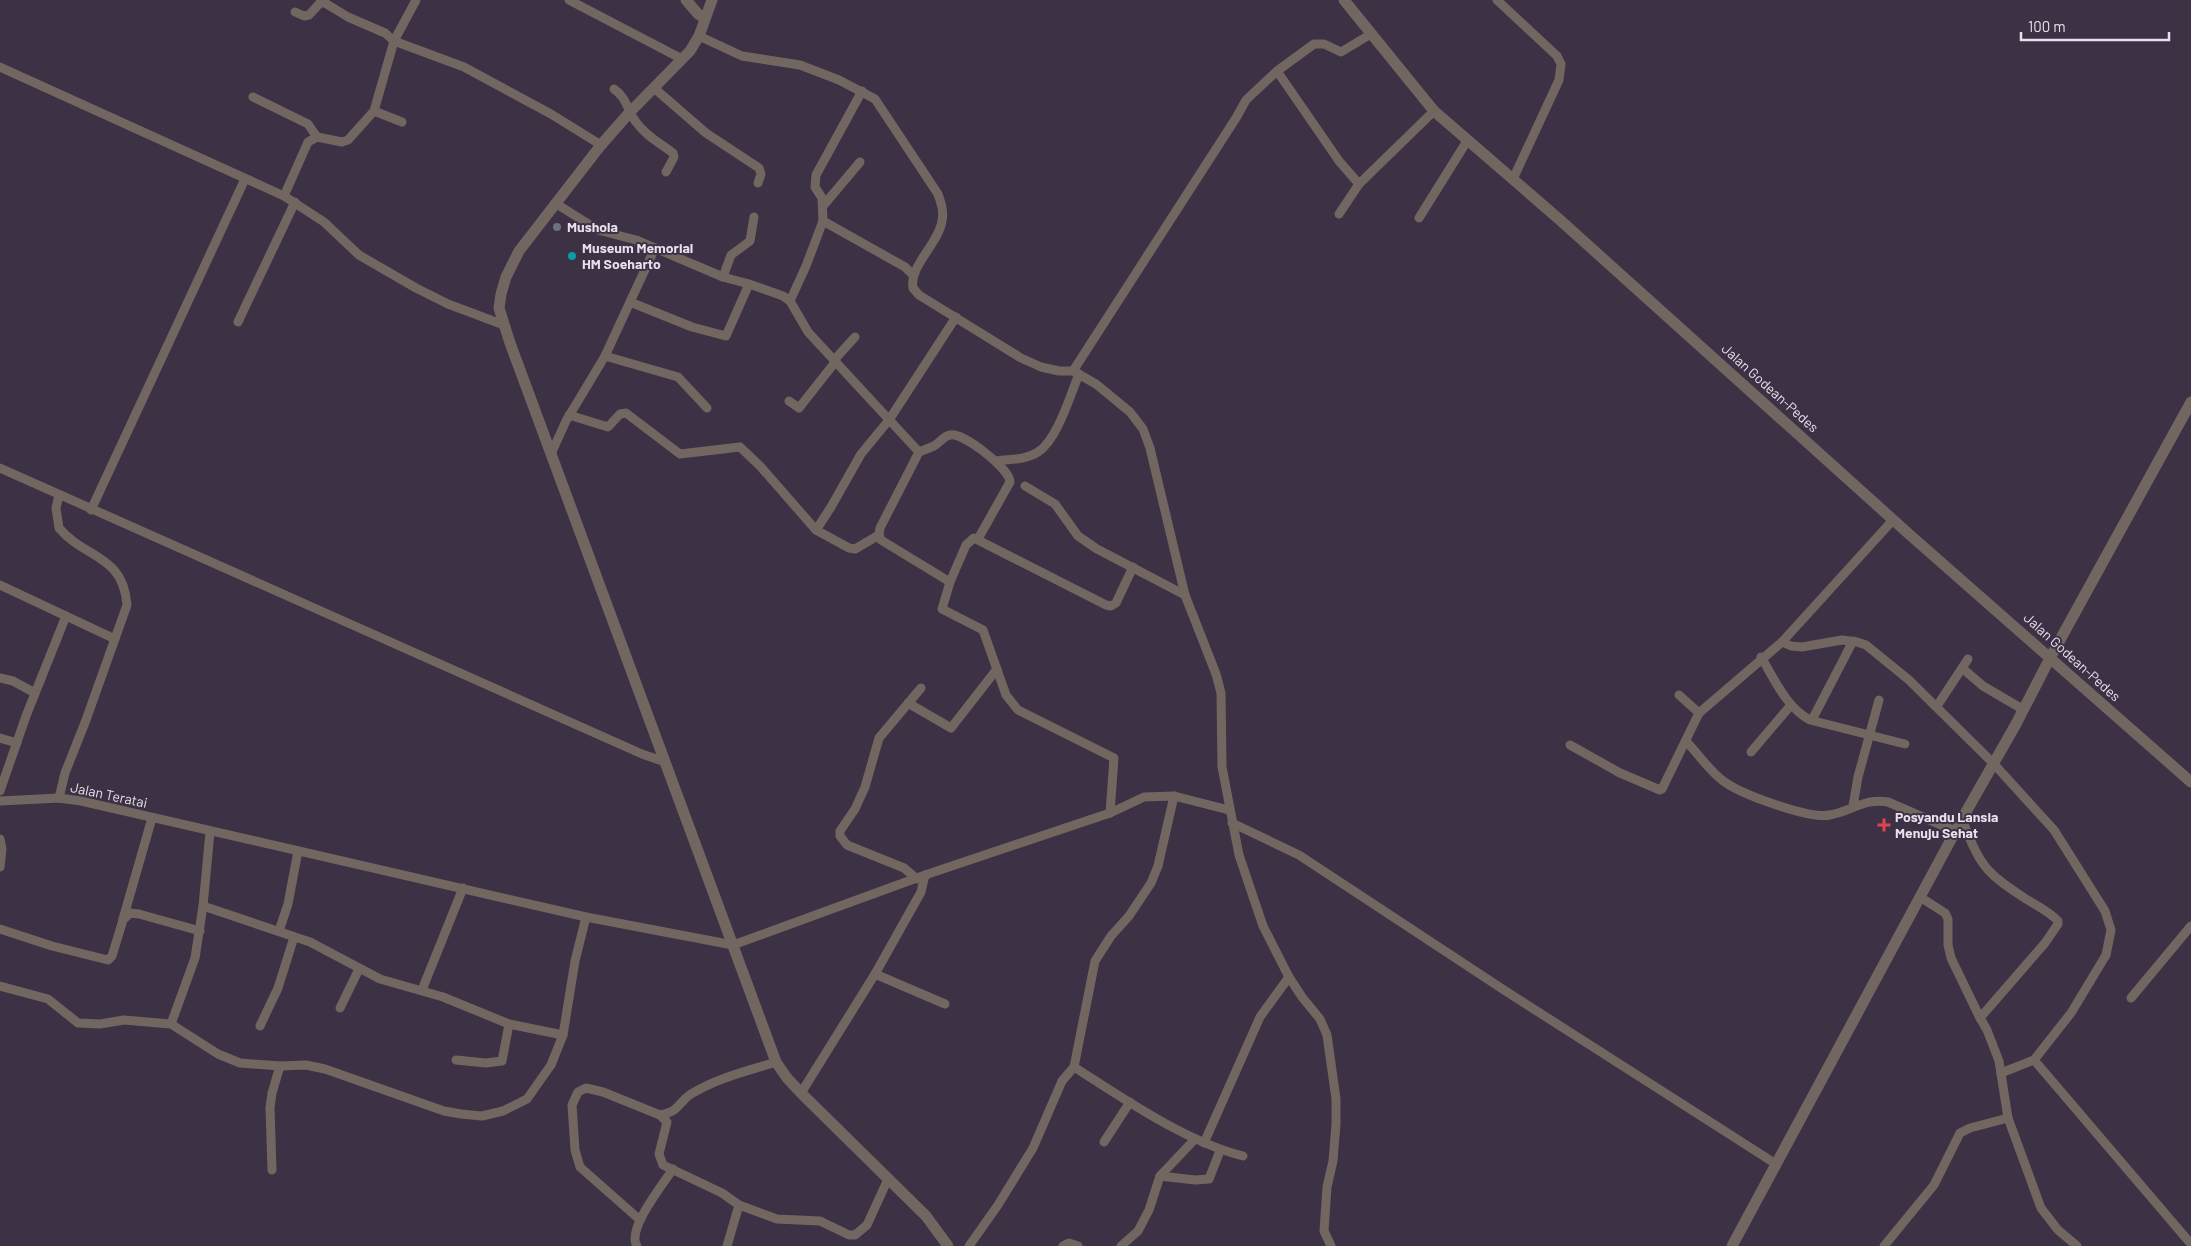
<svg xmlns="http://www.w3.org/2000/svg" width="2191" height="1246" font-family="Barlow,sans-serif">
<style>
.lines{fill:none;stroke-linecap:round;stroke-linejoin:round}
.minor{stroke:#716760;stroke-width:9}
.tertiary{stroke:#716760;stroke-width:11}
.worship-dot{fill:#6b7280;stroke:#3d3145;stroke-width:2}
.culture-dot{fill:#0f9aa8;stroke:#3d3145;stroke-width:2}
.health-dot{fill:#e0444e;stroke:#3d3145;stroke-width:2}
.labels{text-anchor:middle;stroke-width:4;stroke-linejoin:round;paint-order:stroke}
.poi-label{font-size:14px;font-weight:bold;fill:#e8e0ed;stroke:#3d3145;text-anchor:start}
.street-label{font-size:14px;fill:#e8e0ed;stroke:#3d3145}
</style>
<rect width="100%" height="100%" fill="#3d3145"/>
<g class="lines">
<g class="minor">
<path d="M569 0 682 59"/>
<path d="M1497 0 1557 56 1561 64 1559 80 1513 179"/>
<path d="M295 12 304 16 309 15 320 3H325L348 17 385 33 394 41 464 67 551 114 601 145"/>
<path d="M699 36 742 56 800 65 839 80 875 99 938 194C941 203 944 211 942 221 939 243 909 266 913 288L919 295 1021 358 1041 367 1059 371H1073L1096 384 1130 412 1143 429 1150 448 1185 595 1216 674 1221 693 1222 767 1239 855 1263 926 1289 977 1302 997 1320 1019 1327 1035 1336 1099V1124L1333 1161 1327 1187 1324 1231 1331 1246"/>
<path d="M0 67 284 196 324 222 359 255 416 288 448 304 504 325"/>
<path d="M1277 71 1339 161 1359 184"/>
<path d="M654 88 706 133 759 168 761 174 758 183"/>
<path d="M614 89C627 98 627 110 636 122 646 136 660 143 673 153L674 157 666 172"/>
<path d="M253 97 308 124 317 137"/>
<path d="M374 111 402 122"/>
<path d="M284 196 308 142 317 137 342 142 348 140 374 111 394 41 416 0"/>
<path d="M555 203 598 230 636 240 723 277 749 284 783 296 790 301 808 332 919 452C924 450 929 448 934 446 939 443 944 436 950 435 963 432 1010 469 1010 482L978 539"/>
<path d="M823 206 860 162"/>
<path d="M1339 214 1359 184 1434 111"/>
<path d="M1419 218 1467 141"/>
<path d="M823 221 905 267 913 275"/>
<path d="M723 277 731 255 750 241 754 217"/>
<path d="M790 301 806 266 823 221 822 198 815 187 816 175 862 91"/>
<path d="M630 302 692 327 726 336 749 284"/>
<path d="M238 322 295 202"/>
<path d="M605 356 678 377 707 408"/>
<path d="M835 359 855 337"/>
<path d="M1073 371 1236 118 1246 100 1277 71 1314 44H1324L1341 52 1371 34"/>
<path d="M789 401 799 408 836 361"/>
<path d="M569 415 608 427 620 414 626 413 680 454 740 447 760 466 816 530"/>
<path d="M919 452 880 528 879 535 881 540 950 582 942 609 983 630 1006 695 1018 710 1114 758 1110 813"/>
<path d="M551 454 566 421 605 356 655 248"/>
<path d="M997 461C1010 459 1026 460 1038 452 1057 441 1071 393 1079 374"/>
<path d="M0 468C213 565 429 657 642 754L665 762"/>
<path d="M1025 486 1055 504 1078 536 1097 549 1185 595"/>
<path d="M59 495 56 508 59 528C85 559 123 554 127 605L86 720 65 773 59 798"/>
<path d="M91 510 245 179"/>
<path d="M879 535 855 549 849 548 816 530 831 507 861 454 889 420 956 317"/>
<path d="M950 582 966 545 974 538 1106 605 1111 606 1116 603 1133 567"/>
<path d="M0 585 115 639"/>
<path d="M1782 642 1893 520"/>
<path d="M1761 657C1775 680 1786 707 1810 720L1905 744"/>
<path d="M1962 668 1983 686 2024 710"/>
<path d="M0 678 13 681 35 693"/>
<path d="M1679 695 1699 713"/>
<path d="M908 703 951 728 997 669"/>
<path d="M1937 706 1968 659"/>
<path d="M1812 720 1853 641"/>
<path d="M0 738 17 743"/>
<path d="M1686 741C1698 754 1709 770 1722 780 1739 794 1809 819 1830 815 1852 811 1864 798 1888 802L1955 831"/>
<path d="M1570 745 1620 773 1660 790 1662 789 1699 713 1782 642 1791 646 1802 647 1842 640 1857 642 1866 645 1909 680 1993 763 2054 830 2105 911 2111 930 2106 955 2071 1013 2034 1060 2191 1244"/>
<path d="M1751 752 1791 705"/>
<path d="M0 791 26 716 66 616"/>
<path d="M0 801 59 798 81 801 586 917 733 945 925 875 1110 813 1144 797 1174 796 1229 810"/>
<path d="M1853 806 1858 777 1879 700"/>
<path d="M1962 819C1980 865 1983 871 2026 899 2036 905 2050 912 2058 921V924L2045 943 1980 1018 1987 1030 1999 1061 2008 1118 2041 1208 2058 1230 2077 1246"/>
<path d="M1232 823 1299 855 1504 990 1776 1164"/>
<path d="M210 832 203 906 310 942 380 979 443 997 509 1024 563 1035"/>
<path d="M0 839 2 849 0 867"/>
<path d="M917 879 904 868 847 845 840 836V831L855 809 865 787 879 738 921 688"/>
<path d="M1920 897 1945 913 1948 919V945L1951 958 1980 1018"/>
<path d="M123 919 152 818"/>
<path d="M0 929 52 946 108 960 112 956 123 920 130 913 139 914 200 931"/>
<path d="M279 931 288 904 298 851"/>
<path d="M875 974 945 1004"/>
<path d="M0 986 48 999 78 1023 100 1024 124 1020 171 1024 218 1054 240 1063 280 1066 306 1065 325 1069 444 1111 461 1114 482 1116 503 1111 527 1099 551 1065 563 1035 575 961 586 917"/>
<path d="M422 990 463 888"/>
<path d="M2131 998 2191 926"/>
<path d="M340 1008 359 969"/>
<path d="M171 1024 195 958 203 906"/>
<path d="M260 1026 278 988 294 937"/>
<path d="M456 1060 486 1063 502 1061 509 1024"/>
<path d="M1074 1067C1124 1099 1186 1142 1243 1156"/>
<path d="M2001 1073 2034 1060"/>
<path d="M801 1093 875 974 921 892 925 875"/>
<path d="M660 1115C681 1111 677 1103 691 1094 717 1078 747 1071 776 1062"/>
<path d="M1104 1142 1130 1102"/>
<path d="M1204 1143 1260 1017 1289 977"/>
<path d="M272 1170 270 1108 272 1093 280 1066"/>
<path d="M1160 1176 1195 1180 1209 1179 1220 1151"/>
<path d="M640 1220 580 1167 575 1150 572 1105 578 1092 586 1088 603 1092 660 1115 667 1122 659 1154 663 1165 722 1193 739 1205 777 1219 820 1221 849 1235H855L867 1225 888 1179"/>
<path d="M637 1246C626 1230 663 1184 673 1169"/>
<path d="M727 1246 739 1205"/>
<path d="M969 1246 998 1205 1033 1148 1062 1081 1074 1067 1095 961 1111 936 1129 916 1151 883 1158 866 1174 796"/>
<path d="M1063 1246 1069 1243 1078 1246"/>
<path d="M1121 1246 1138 1231 1149 1210 1160 1176 1195 1139"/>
<path d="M1884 1246 1934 1185 1960 1133 1970 1128 2008 1118"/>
</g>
<g class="tertiary">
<path d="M686 0 698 14 704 17"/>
<path d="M712 0 699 36 690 51 630 112 601 145 519 251 506 277 501 294 499 308 510 343 776 1062 787 1078 801 1093 926 1216 948 1246"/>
<path d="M1344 0 1434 111 1560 220 1910 535 2191 782"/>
<path d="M1732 1246 1962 819 2016 724 2050 658 2191 402"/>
</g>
</g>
<circle class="worship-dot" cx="557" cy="227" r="5"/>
<circle class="culture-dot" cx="572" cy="256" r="5"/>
<path class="health-dot" d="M1881.5 817.5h5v5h5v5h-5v5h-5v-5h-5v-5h5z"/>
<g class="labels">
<g class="poi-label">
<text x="567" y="232">Mushola</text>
<text x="582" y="253">Museum Memorial<tspan x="582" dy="16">HM Soeharto</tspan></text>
<text x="1895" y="822">Posyandu Lansia<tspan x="1895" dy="16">Menuju Sehat</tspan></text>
</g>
<g class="street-label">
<text transform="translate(1770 388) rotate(42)" y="5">Jalan Godean-Pedes</text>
<text transform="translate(2072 657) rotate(42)" y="5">Jalan Godean-Pedes</text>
<text transform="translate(109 795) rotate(12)" y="5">Jalan Teratai</text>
</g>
</g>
<path d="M2021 32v8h148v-8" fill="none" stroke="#e8e0ed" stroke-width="2.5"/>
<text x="2028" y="32" font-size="15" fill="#e8e0ed" stroke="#3d3145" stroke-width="4" paint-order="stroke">100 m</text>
</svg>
